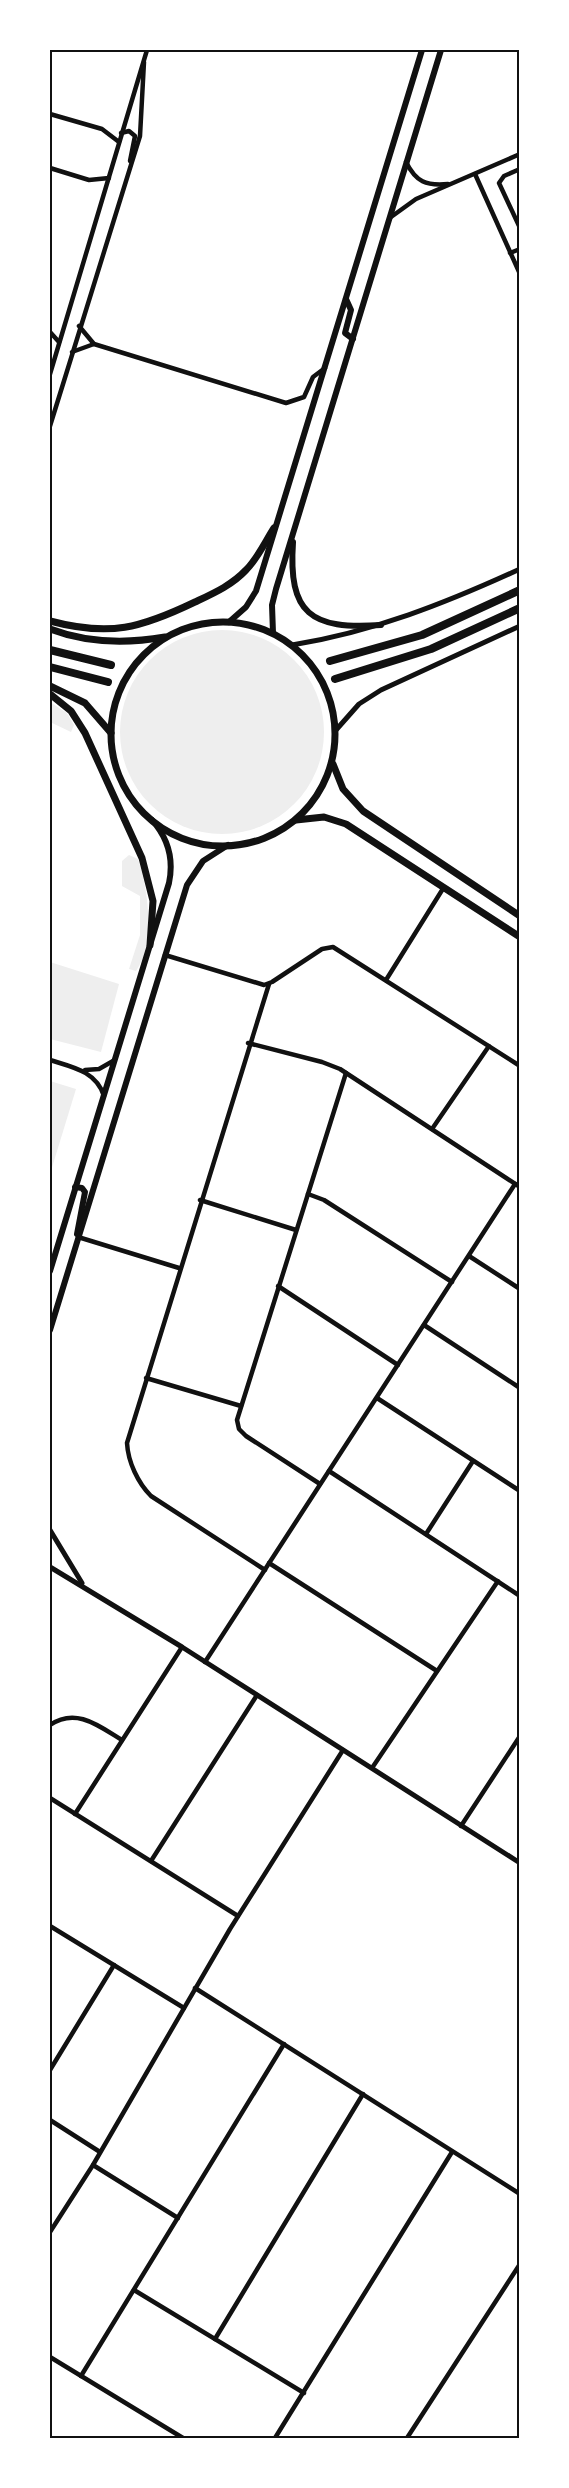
<svg xmlns="http://www.w3.org/2000/svg" width="569" height="2488" font-family="Helvetica,sans-serif">
<style>
.green{fill:#eee}
.lines{fill:none;stroke-linecap:round;stroke-linejoin:round}
.minor{stroke:#111;stroke-width:4.5}
.tertiary{stroke:#111;stroke-width:5}
.secondary{stroke:#111;stroke-width:6}
.primary{stroke:#111;stroke-width:7}
.motorway{stroke:#111;stroke-width:8}
.neatline{fill:none;stroke:#111;stroke-width:2}
</style>
<rect width="100%" height="100%" fill="#fff"/>
<g class="green">
<circle cx="222" cy="732" r="102"/>
<path d="M50 702 67 713 74 725 71 732 50 722Z"/>
<path d="M129 855 138 859C148 888 156 944 136 971L129 969 140 935V896L122 886V861Z"/>
<path d="M50 962 119 984 101 1052 50 1039Z"/>
<path d="M50 1081 76 1089 50 1174Z"/>
</g>
<g class="lines">
<g class="minor">
<path d="M50 114 102 129 119 142"/>
<path d="M121 133 129 131 135 136 130 161"/>
<path d="M406 162C416 182 426 186 448 184"/>
<path d="M50 168 89 180 109 178"/>
<path d="M520 169 504 176 499 183 520 228"/>
<path d="M475 174 520 274"/>
<path d="M391 217 416 199 520 154"/>
<path d="M510 253 520 249"/>
<path d="M79 326 94 344 286 403 304 397 313 377 325 368"/>
<path d="M50 332 59 342"/>
<path d="M72 352 94 344"/>
<path d="M50 374 147 50"/>
<path d="M50 426 140 136 144 62"/>
<path d="M165 955 264 985 272 982 322 949 333 947 520 1066"/>
<path d="M386 980 444 887"/>
<path d="M248 1043 322 1062 340 1069 520 1187"/>
<path d="M50 1060C72 1067 96 1071 104 1096"/>
<path d="M85 1070 99 1069 113 1061"/>
<path d="M432 1129 489 1046"/>
<path d="M308 1194 324 1200 452 1282"/>
<path d="M200 1200 296 1230"/>
<path d="M78 1237 179 1268"/>
<path d="M469 1256 520 1289"/>
<path d="M278 1286 398 1365"/>
<path d="M424 1325 520 1388"/>
<path d="M146 1378 241 1406"/>
<path d="M377 1398 520 1491"/>
<path d="M329 1471 520 1596"/>
<path d="M320 1484 246 1436 239 1429 237 1420 346 1073"/>
<path d="M426 1534 473 1461"/>
<path d="M269 1563 437 1671"/>
<path d="M265 1570 151 1496C138 1483 128 1462 127 1443L269 984"/>
<path d="M205 1662 515 1184"/>
<path d="M50 1725C76 1707 99 1726 122 1740"/>
<path d="M372 1768 498 1581"/>
<path d="M50 1798 238 1916"/>
<path d="M75 1814 182 1647"/>
<path d="M461 1826 520 1736"/>
<path d="M151 1861 257 1695"/>
<path d="M50 1926 184 2008"/>
<path d="M195 1988 520 2194"/>
<path d="M50 2070 114 1965"/>
<path d="M50 2120 100 2152"/>
<path d="M93 2165 178 2218"/>
<path d="M50 2232 93 2165 230 1929 343 1750"/>
<path d="M134 2290 304 2393"/>
<path d="M215 2339 363 2094"/>
<path d="M50 2357 183 2438"/>
<path d="M81 2376 284 2044"/>
<path d="M275 2438 452 2152"/>
<path d="M407 2438 520 2264"/>
</g>
<g class="tertiary">
<path d="M292 645C373 632 446 603 520 569"/>
<path d="M336 730 359 704 381 690 520 626"/>
<path d="M50 1530 82 1583"/>
<path d="M50 1567 182 1647 520 1863"/>
</g>
<g class="secondary">
<path d="M346 299 351 310 345 333 353 339"/>
<path d="M293 542C288 614 311 630 381 625"/>
<path d="M229 622 246 607 256 591 422 50"/>
<path d="M273 633 272 605 276 589 441 50"/>
<path d="M75 1187 82 1188 85 1192 77 1234"/>
<path d="M50 1271 169 883C174 859 168 838 152 820"/>
<path d="M50 1330 187 885 203 861 228 845"/>
</g>
<g class="primary">
<path d="M50 621C110 637 141 628 195 602 214 593 232 585 246 570 258 558 265 542 274 528"/>
<circle cx="223" cy="734" r="112"/>
<path d="M50 629C87 643 125 644 165 637"/>
<path d="M50 686 85 703 111 733"/>
<path d="M50 694 71 711 85 733 142 858 153 901 150 945"/>
<path d="M333 764 343 789 363 811 520 916"/>
<path d="M296 820 324 817 346 824 520 937"/>
</g>
<g class="motorway">
<path d="M50 650 111 665"/>
<path d="M330 661 422 635 520 590"/>
<path d="M50 667 108 682"/>
<path d="M335 679 431 649 520 608"/>
</g>
</g>
<rect width="569" height="2488" fill="none" stroke="#ffffff" stroke-width="102"/>
<rect x="51" y="51" width="467" height="2386" class="neatline"/>
</svg>
